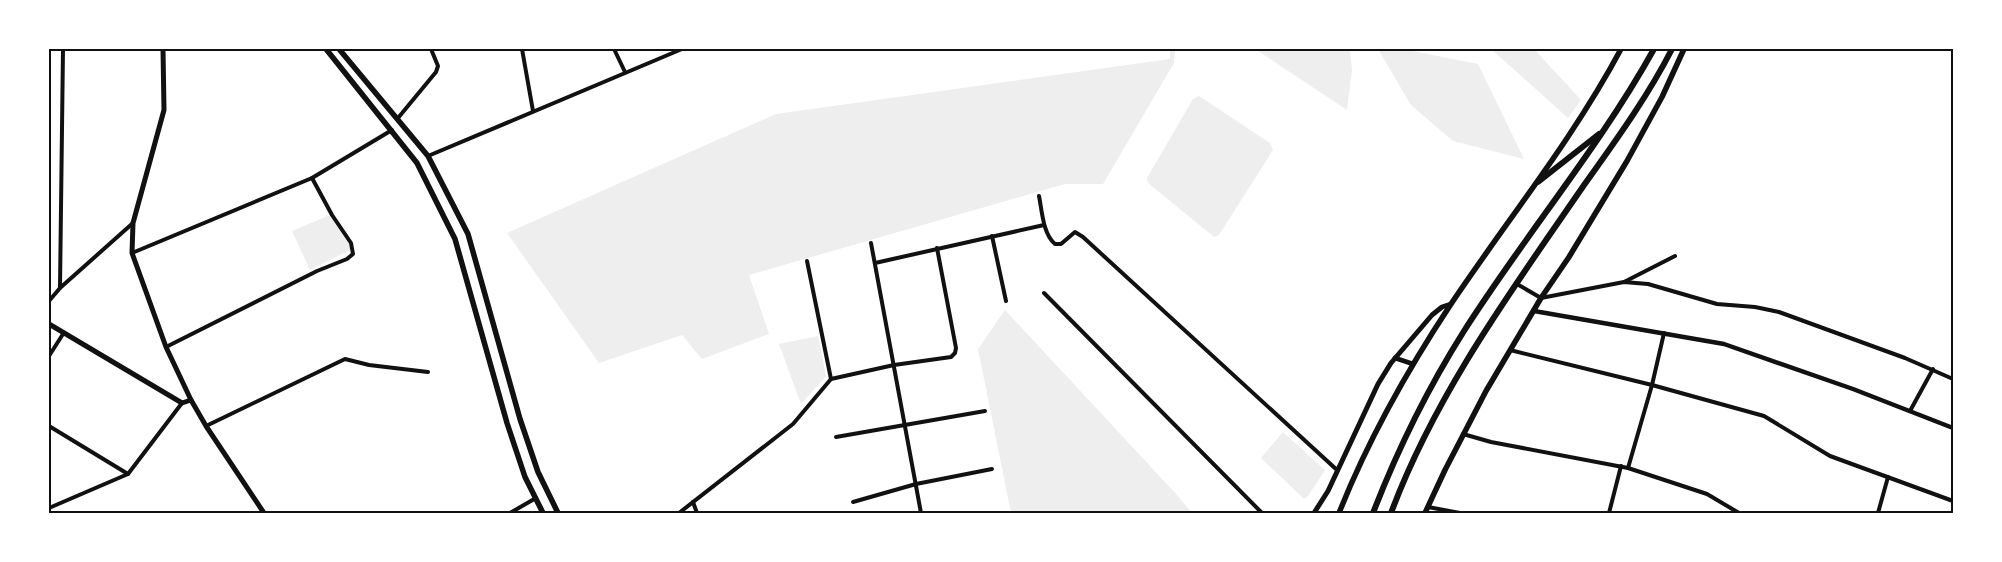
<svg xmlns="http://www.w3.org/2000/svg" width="2002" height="562" font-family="'Open Sans',sans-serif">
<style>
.green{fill:#eee}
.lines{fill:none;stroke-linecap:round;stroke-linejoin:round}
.minor{stroke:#111;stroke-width:4}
.tertiary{stroke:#111;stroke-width:4.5}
.secondary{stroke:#111;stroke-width:5}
.primary{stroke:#111;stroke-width:5.5}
.trunk{stroke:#111;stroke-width:6}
.neatline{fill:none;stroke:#111;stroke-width:2}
</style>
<rect width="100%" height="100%" fill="#fff"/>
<g class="green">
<path d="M1170 49H1175L1174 63 1103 184H1065L749 275 769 334 702 359 682 335 599 363 507 233 776 114 1170 59Z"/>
<path d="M1255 49H1350L1352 70 1347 110Z"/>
<path d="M1378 49H1402L1478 64 1524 159 1453 141 1411 105Z"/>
<path d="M1491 49H1534L1581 100 1568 118Z"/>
<path d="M1199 96 1270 143 1273 150 1219 235 1214 237 1148 183 1147 178 1193 99Z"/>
<path d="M330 215 352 249 310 270 292 231Z"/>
<path d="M1005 310 1177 495 1192 513H1011L978 349Z"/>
<path d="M818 336 826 376 801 404 779 344Z"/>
<path d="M1283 432 1325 470 1308 496 1304 499 1261 458Z"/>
</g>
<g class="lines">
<g class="minor">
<path d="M522 49 533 111"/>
<path d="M614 49 625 72"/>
<path d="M398 118 436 72 438 66 431 49"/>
<path d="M428 156 682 49"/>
<path d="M1039 196C1042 211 1043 234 1055 244H1061L1075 232 1083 237 1337 470"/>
<path d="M992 236 1006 301"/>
<path d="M871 243 921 513"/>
<path d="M132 253 312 178 392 130"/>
<path d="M807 261 831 379"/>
<path d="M875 263 1044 225"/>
<path d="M1624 282 1675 256"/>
<path d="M1517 284 1541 298 1624 282 1648 284 1717 304 1755 307 1779 312 1905 358 1953 379"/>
<path d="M60 288 63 49"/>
<path d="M1044 293 1262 513"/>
<path d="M49 301 60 288 133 223"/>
<path d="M166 347 317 271 347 259 353 254 351 243 332 215 312 178"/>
<path d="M1510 350 1652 385 1764 416 1830 456 1953 501"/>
<path d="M49 356 63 334"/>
<path d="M1910 411 1933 369"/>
<path d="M49 426 128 474"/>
<path d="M206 426 345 359 369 365 428 372"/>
<path d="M1463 434 1491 442 1628 468 1707 494 1739 513"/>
<path d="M836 437 985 411"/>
<path d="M1628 468 1652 385 1664 333"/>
<path d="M693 502 697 513"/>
<path d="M853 502 916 484 992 469"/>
<path d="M1428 507 1460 513"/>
<path d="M49 508 128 474 182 403"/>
<path d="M510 513 536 498"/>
<path d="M679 513 793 424 831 379 894 365 951 357 955 353 956 348 937 248"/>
<path d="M1609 513 1621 466"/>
<path d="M1878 513 1888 477"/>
</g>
<path class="tertiary" d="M1534 311 1724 344 1853 389 1953 428"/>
<g class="secondary">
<path d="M163 49 164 110 133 223 132 253 166 347 191 400 206 426 264 513"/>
<path d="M49 324 182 403 191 400"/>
<path d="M1395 358 1413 364"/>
<path d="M1314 513 1328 491 1378 384 1391 363 1432 315 1442 307 1451 304"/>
</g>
<g class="primary">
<path d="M326 49 417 163 455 239 507 423 525 477 543 513"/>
<path d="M339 49 428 156 468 234 520 419 538 472 558 513"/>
<path d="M1339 513C1368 440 1408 369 1451 304 1508 219 1573 139 1621 49"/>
<path d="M1425 513 1445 470 1486 391 1541 298 1569 257 1627 161 1662 97 1684 49"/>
</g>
<g class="trunk">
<path d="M1538 182 1599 134"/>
<path d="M1373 513C1397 451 1428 388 1464 331 1525 235 1599 148 1654 49"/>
<path d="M1391 513C1435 395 1511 291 1582 188 1614 143 1647 98 1672 49"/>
</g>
</g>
<rect width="2002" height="562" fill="none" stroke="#ffffff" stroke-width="100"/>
<rect x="50" y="50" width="1902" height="462" class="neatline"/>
</svg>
